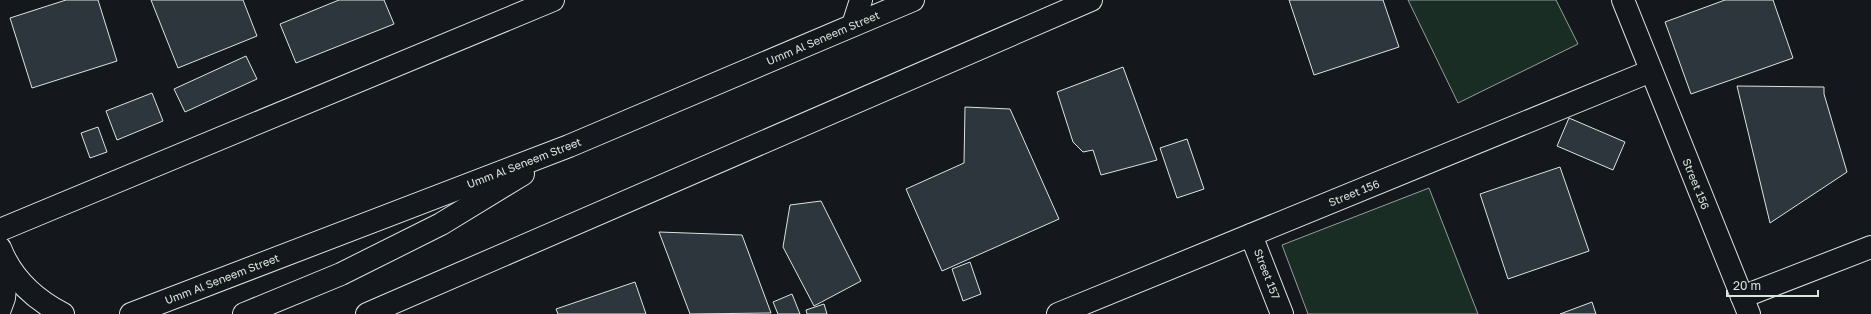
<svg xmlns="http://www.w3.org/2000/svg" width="1871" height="314" font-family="'Golos Text',sans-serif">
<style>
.green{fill:#1a2d24;stroke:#939e99}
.building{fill:#2c363c;stroke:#d8e6dc}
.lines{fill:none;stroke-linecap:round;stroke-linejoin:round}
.street-casing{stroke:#d8e6dc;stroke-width:24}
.secondary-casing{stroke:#d8e6dc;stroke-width:24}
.street{stroke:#14181c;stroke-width:22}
.secondary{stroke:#14181c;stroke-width:22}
.labels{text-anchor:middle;stroke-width:3;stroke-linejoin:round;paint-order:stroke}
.street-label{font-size:11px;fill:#d8e6dc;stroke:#14181c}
</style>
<rect width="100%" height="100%" fill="#14181c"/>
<g class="green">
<path d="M1408 0H1556L1578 44 1458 103Z"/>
<path d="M1429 188 1478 314H1308L1282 245Z"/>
</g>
<g class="building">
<path d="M66 0H98L117 61 32 88 10 18Z"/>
<path d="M151 0H243L257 36 178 68Z"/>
<path d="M339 0H384L394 24 296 63 280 24Z"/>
<path d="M1289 0H1383L1399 47 1314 75Z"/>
<path d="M1725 0H1773L1793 58 1691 94 1665 22Z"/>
<path d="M246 56 257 79 185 112 174 89Z"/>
<path d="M1123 67 1157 160 1101 175 1093 150 1083 152 1073 142 1057 92Z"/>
<path d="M1737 86 1824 87V94L1847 172 1770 223Z"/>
<path d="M152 93 163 121 117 140 106 111Z"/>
<path d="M965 107 1010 109 1059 219 942 271 906 189 964 163Z"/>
<path d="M1569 118 1625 142 1613 170 1557 146Z"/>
<path d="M98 127 107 152 90 158 81 133Z"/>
<path d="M1187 139 1204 189 1177 198 1160 148Z"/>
<path d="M1560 167 1589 251 1508 279 1480 194Z"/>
<path d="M821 201 861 281 814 306 783 247 790 205Z"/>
<path d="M659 232 742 235 771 313 690 314Z"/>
<path d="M970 262 981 294 963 301 952 269Z"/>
<path d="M635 282 646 314H558L556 309Z"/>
<path d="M792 294 800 314H778L773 302Z"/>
<path d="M1592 302 1596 314H1560Z"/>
<path d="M824 304 827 314H807L806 310Z"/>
</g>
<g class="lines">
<defs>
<g id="street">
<path d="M1623 0 1749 314"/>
<path d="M853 25 861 0"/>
<path d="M0 230 553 0"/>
<path d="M1251 235 1282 314"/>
<path d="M0 248C12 279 34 299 63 314"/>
<path d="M1742 297 1871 247"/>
<path d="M0 309 4 298 7 265"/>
<path d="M1058 314 1651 71"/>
</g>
<g id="secondary">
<path d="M131 314 569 146 913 0"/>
<path d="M244 314 341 274 441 224 523 174"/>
<path d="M367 314 1091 0"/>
</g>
</defs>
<use href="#street" class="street-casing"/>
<use href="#secondary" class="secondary-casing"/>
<use href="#street" class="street"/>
<use href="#secondary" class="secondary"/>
</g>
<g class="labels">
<g class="street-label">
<text transform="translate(823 38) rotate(-23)" y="4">Umm Al Seneem Street</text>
<text transform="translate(524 163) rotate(-21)" y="4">Umm Al Seneem Street</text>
<text transform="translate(1696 184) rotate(68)" y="4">Street 156</text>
<text transform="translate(1354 193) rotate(-22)" y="4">Street 156</text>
<text transform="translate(1267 274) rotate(69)" y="4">Street 157</text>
<text transform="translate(222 279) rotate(-21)" y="4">Umm Al Seneem Street</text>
</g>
</g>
<path d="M1727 290v6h91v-6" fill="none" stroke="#d8e6dc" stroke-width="2"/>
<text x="1733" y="290" font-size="12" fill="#d8e6dc" stroke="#14181c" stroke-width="3" paint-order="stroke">20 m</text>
</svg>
